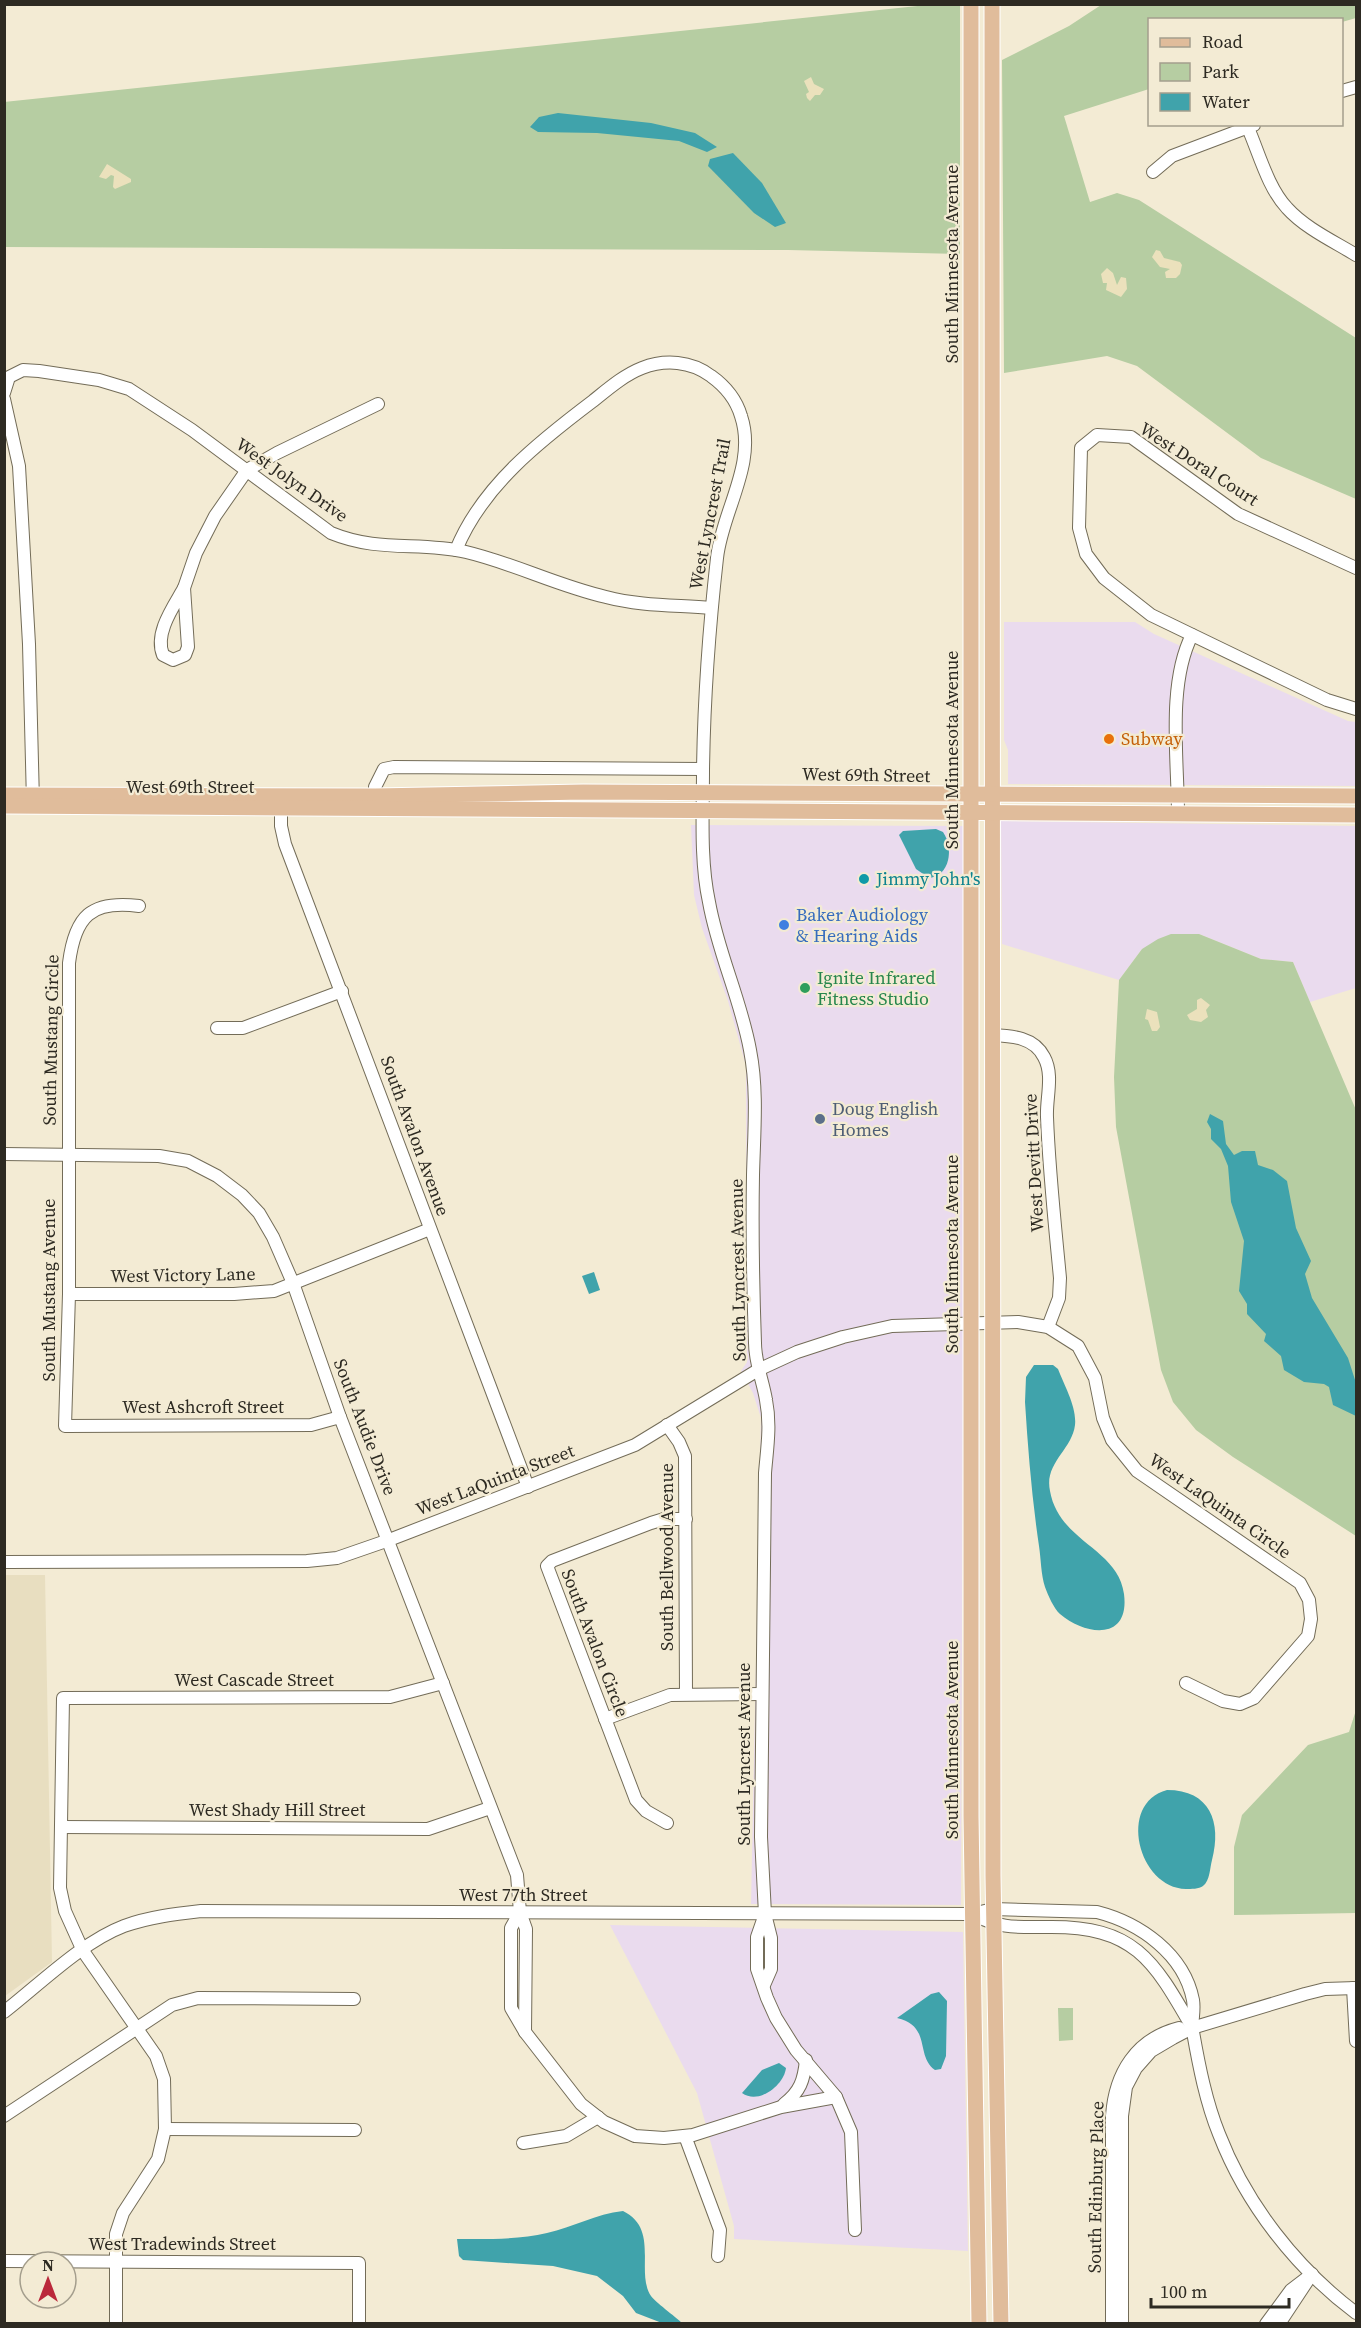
<svg xmlns="http://www.w3.org/2000/svg" width="1361" height="2328" font-family="'Source Serif 4',serif">
<style>
.commercial{fill:#eadbee}
.built{fill:#e8dec0}
.green{fill:#b6cda2}
.sand{fill:#ebe1bc}
.water{fill:#40a3ab}
.lines{fill:none;stroke-linecap:round;stroke-linejoin:round}
.minor-casing{stroke:#736c58;stroke-width:14}
.major-casing{stroke:#fff;stroke-width:17}
.minor{stroke:#fff;stroke-width:12}
.major{stroke:#e0bc9b;stroke-width:15}
.food-dot{fill:#e8710a;stroke:#f3ebd4;stroke-width:2}
.culture-dot{fill:#0f9aa8;stroke:#f3ebd4;stroke-width:2}
.shop-dot{fill:#3f7fe0;stroke:#f3ebd4;stroke-width:2}
.leisure-dot{fill:#2e9e5b;stroke:#f3ebd4;stroke-width:2}
.service-dot{fill:#5c6f8a;stroke:#f3ebd4;stroke-width:2}
.labels{text-anchor:middle;stroke-width:4.5;stroke-linejoin:round;paint-order:stroke}
.street-label{font-size:18px;fill:#2d2a22;stroke:#f3ebd4}
.food-label{font-size:18px;fill:#c56008;stroke:#f3ebd4;text-anchor:start}
.culture-label{font-size:18px;fill:#0d838f;stroke:#f3ebd4;text-anchor:start}
.shop-label{font-size:18px;fill:#366cbe;stroke:#f3ebd4;text-anchor:start}
.leisure-label{font-size:18px;fill:#27864d;stroke:#f3ebd4;text-anchor:start}
.service-label{font-size:18px;fill:#4e5e75;stroke:#f3ebd4;text-anchor:start}
</style>
<rect width="100%" height="100%" fill="#f3ebd4"/>
<g class="commercial">
<path d="M1004 622H1135L1154 634 1348 721 1356 722V786L1008 784V750L1004 740Z"/>
<path d="M1001 821 1356 826V988L1310 1002 1293 962 1261 959 1199 934 1142 949 1119 980 1002 944Z"/>
<path d="M691 825 965 826 961 1905 751 1904 761 1418 753 1393 741 1371 747 1362 746 1066 728 1001 702 928 694 895Z"/>
<path d="M610 1925 963 1932 968 2251 734 2239V2226L697 2093Z"/>
</g>
<path class="built" d="M5 1575H45L52 1962 5 1996Z"/>
<g class="green">
<path d="M927 5H960V254L788 250 5 247 4 102Z"/>
<path d="M1101 5H1356V18L1342 22V20H1150L1149 89 1064 116 1090 202 1117 193 1139 200 1356 338V499L1261 458 1137 366 1107 356 1004 373 1002 60 1069 26Z"/>
<path d="M1171 934H1199L1261 959 1293 962 1356 1110V1536L1233 1457 1196 1430 1173 1402 1161 1370 1116 1127 1114 1077 1119 980 1142 949 1158 939Z"/>
<path d="M1356 1710V1913L1234 1915V1847L1242 1815 1308 1745 1349 1732Z"/>
<path d="M1058 2008H1073V2040L1059 2041Z"/>
</g>
<g class="sand">
<path d="M811 77 814 84 824 89 820 95H815L810 101 807 98 806 94 809 92 804 81Z"/>
<path d="M107 164 131 179V182L115 189 113 187 114 176 111 175 106 179 99 177Z"/>
<path d="M1156 250 1160 251 1164 258 1180 262 1182 265 1180 274 1176 278H1166L1165 272 1170 269 1160 267 1152 257Z"/>
<path d="M1107 268 1113 273 1117 285 1121 277 1126 278 1127 289 1121 297 1106 290 1107 283H1103L1101 274Z"/>
<path d="M1201 998 1210 1005 1206 1010 1208 1017 1201 1022 1190 1020 1187 1015 1197 1009V1000Z"/>
<path d="M1147 1009 1157 1012 1160 1027 1157 1031H1152L1148 1020 1145 1019Z"/>
</g>
<g class="water">
<path d="M558 113 651 123 695 133 717 147 707 152 679 141 597 133 538 132 530 127 539 117Z"/>
<path d="M733 153 762 183 786 223 775 227 754 213 708 166 710 159Z"/>
<path d="M936 829 943 832C954 848 950 876 929 878L916 869 899 835 903 831Z"/>
<path d="M1210 1114 1223 1121 1226 1144 1234 1155 1242 1151H1255L1258 1165 1273 1170 1287 1181 1296 1228 1311 1261 1305 1274 1312 1298 1348 1358 1356 1383V1416L1333 1405 1329 1387 1324 1384 1304 1382 1284 1370 1281 1356 1264 1341 1266 1334 1247 1314V1304L1239 1291 1244 1241 1231 1202 1228 1166 1221 1149 1211 1139V1129L1207 1122Z"/>
<path d="M594 1272 600 1290 589 1294 582 1276Z"/>
<path d="M1034 1365H1053L1058 1369C1064 1385 1077 1407 1075 1425 1072 1450 1044 1463 1050 1491 1059 1542 1118 1548 1124 1594 1130 1641 1086 1636 1060 1614 1054 1609 1048 1595 1045 1587 1041 1575 1041 1559 1039 1546 1032 1499 1028 1450 1025 1402L1026 1377Z"/>
<path d="M1167 1790C1210 1790 1222 1822 1212 1860 1210 1867 1210 1881 1203 1886 1199 1889 1191 1889 1186 1889 1138 1888 1117 1803 1167 1790Z"/>
<path d="M939 1992 947 2001 946 2056 941 2069 935 2070C915 2056 932 2026 897 2018L931 1994Z"/>
<path d="M779 2063 786 2068C784 2085 759 2105 742 2093L762 2070Z"/>
<path d="M623 2211C660 2229 635 2272 651 2296 654 2301 676 2317 682 2323H662L636 2313 623 2296 597 2276 553 2266 463 2260 459 2256 457 2239C486 2239 518 2240 547 2233 573 2227 596 2214 623 2211Z"/>
</g>
<g class="lines">
<defs>
<g id="minor">
<path d="M1342 91 1356 87"/>
<path d="M1248 128C1259 153 1268 188 1287 208 1305 228 1333 241 1356 255"/>
<path d="M1153 172 1172 156 1254 125"/>
<path d="M4 393 9 377 23 370 39 371 99 380 129 389 192 430 331 533C380 553 419 541 466 552 513 563 558 586 606 597 640 606 676 605 711 608"/>
<path d="M4 399 19 466 29 644 33 802"/>
<path d="M456 550C482 486 540 441 593 401 608 389 624 375 642 368 665 359 691 361 711 376 725 386 736 399 741 416 757 464 722 511 717 558 709 629 704 699 703 770 703 813 700 860 709 902 718 953 741 1000 750 1050 758 1091 754 1133 753 1175 752 1231 753 1287 755 1343 755 1363 763 1381 766 1400 771 1425 767 1449 765 1473L761 1837 765 1914 771 1938V1969L764 1985"/>
<path d="M1356 568 1238 514 1131 437 1097 435 1081 448 1079 528 1086 554 1104 578 1151 615 1327 700 1356 709"/>
<path d="M184 588 196 553 215 516 247 470 277 453 378 404"/>
<path d="M184 588 188 647 185 655 173 660 163 655C154 633 174 606 184 588Z"/>
<path d="M281 800V826L285 844 528 1487"/>
<path d="M375 803V787L384 769 394 767 703 769"/>
<path d="M1178 814C1178 760 1167 684 1192 635"/>
<path d="M139 906C91 900 75 916 69 963V1294L65 1426 311 1425 340 1417"/>
<path d="M217 1028H243L342 991"/>
<path d="M992 1035C1012 1036 1034 1037 1044 1057 1054 1075 1046 1098 1047 1117 1049 1171 1055 1225 1060 1278L1059 1298 1048 1327"/>
<path d="M4 1154 159 1156 188 1161 217 1176 242 1195 259 1213 273 1237 293 1283 340 1417 517 1875 520 1912 526 1929 525 2032"/>
<path d="M69 1294H234L274 1291 430 1229"/>
<path d="M667 1425 679 1442 685 1456 686 1694"/>
<path d="M4 1562 307 1561 337 1558 389 1540 635 1445 758 1370 797 1352 843 1337 892 1326 1018 1322 1048 1327 1078 1346 1095 1378 1103 1418 1112 1440 1137 1471 1300 1583 1309 1600 1311 1619 1308 1636 1254 1698 1240 1704 1223 1701 1186 1683"/>
<path d="M605 1719 670 1695 762 1694"/>
<path d="M667 1823 646 1811 636 1800 547 1566 552 1561 651 1523 664 1519H686"/>
<path d="M61 1827 428 1829 490 1808"/>
<path d="M520 1912 511 1928V2008L525 2032 581 2104 604 2122 635 2136 664 2138 693 2135 781 2107 836 2097"/>
<path d="M765 1914 757 1937V1969L767 1998 776 2018 796 2050 836 2097 851 2132 855 2230"/>
<path d="M972 1914C1001 1929 1016 1927 1048 1927 1134 1926 1153 1959 1192 2027"/>
<path d="M1353 1988 1356 2041"/>
<path d="M4 2012C40 1984 82 1942 124 1926 149 1917 175 1914 201 1911L972 1914 993 1909 1097 1912C1140 1923 1184 1954 1193 2000 1195 2011 1191 2022 1193 2032 1199 2066 1206 2102 1219 2134 1246 2204 1296 2268 1356 2313"/>
<path d="M784 2104C800 2092 804 2080 806 2060"/>
<path d="M4 2116 172 2005 198 1998 354 1999"/>
<path d="M165 2129 355 2130"/>
<path d="M685 2136 720 2230 718 2256"/>
<path d="M523 2143 566 2136 598 2117"/>
<path d="M4 2261 359 2263V2324"/>
<path d="M116 2324V2234L123 2213 158 2159 165 2129 164 2079 156 2056 83 1951 65 1911 60 1888 63 1698 390 1697 443 1683"/>
<path d="M1112 2324V2116C1115 2073 1136 2039 1179 2028"/>
<path d="M1122 2324V2116L1126 2087 1136 2068 1151 2051 1173 2038 1192 2028 1305 1994 1325 1989 1356 1988"/>
<path d="M1266 2324 1291 2290 1312 2274"/>
<path d="M1279 2324 1310 2277"/>
</g>
<g id="major">
<path d="M971 4V1816L979 2324"/>
<path d="M992 4 993 1876 1001 2324"/>
<path d="M4 795 375 796 583 792 1356 796"/>
<path d="M4 806 1356 815"/>
</g>
</defs>
<use href="#minor" class="minor-casing"/>
<use href="#major" class="major-casing"/>
<use href="#minor" class="minor"/>
<use href="#major" class="major"/>
</g>
<circle class="food-dot" cx="1109" cy="739" r="6"/>
<circle class="culture-dot" cx="864" cy="879" r="6"/>
<circle class="shop-dot" cx="784" cy="925" r="6"/>
<circle class="leisure-dot" cx="805" cy="988" r="6"/>
<circle class="service-dot" cx="820" cy="1119" r="6"/>
<g class="labels">
<g class="street-label">
<text transform="translate(952 264) rotate(-90)" y="6">South Minnesota Avenue</text>
<text transform="translate(1199 464) rotate(33)" y="6">West Doral Court</text>
<text transform="translate(292 480) rotate(35)" y="6">West Jolyn Drive</text>
<text transform="translate(710 514) rotate(-79)" y="6">West Lyncrest Trail</text>
<text transform="translate(952 750) rotate(-90)" y="6">South Minnesota Avenue</text>
<text transform="translate(866 775) rotate(1)" y="6">West 69th Street</text>
<text x="190" y="793">West 69th Street</text>
<text transform="translate(51 1040) rotate(-89)" y="6">South Mustang Circle</text>
<text transform="translate(415 1136) rotate(70)" y="6">South Avalon Avenue</text>
<text transform="translate(1034 1163) rotate(-93)" y="6">West Devitt Drive</text>
<text transform="translate(952 1254) rotate(-90)" y="6">South Minnesota Avenue</text>
<text transform="translate(738 1270) rotate(-91)" y="6">South Lyncrest Avenue</text>
<text transform="translate(183 1275) rotate(-1)" y="6">West Victory Lane</text>
<text transform="translate(49 1290) rotate(-90)" y="6">South Mustang Avenue</text>
<text x="203" y="1413">West Ashcroft Street</text>
<text transform="translate(365 1427) rotate(69)" y="6">South Audie Drive</text>
<text transform="translate(495 1480) rotate(-21)" y="6">West LaQuinta Street</text>
<text transform="translate(1220 1506) rotate(35)" y="6">West LaQuinta Circle</text>
<text transform="translate(667 1557) rotate(-90)" y="6">South Bellwood Avenue</text>
<text transform="translate(595 1643) rotate(69)" y="6">South Avalon Circle</text>
<text x="254" y="1686">West Cascade Street</text>
<text transform="translate(952 1740) rotate(-90)" y="6">South Minnesota Avenue</text>
<text transform="translate(744 1754) rotate(-90)" y="6">South Lyncrest Avenue</text>
<text x="277" y="1816">West Shady Hill Street</text>
<text x="523" y="1901">West 77th Street</text>
<text transform="translate(1096 2187) rotate(-89)" y="6">South Edinburg Place</text>
<text x="182" y="2250">West Tradewinds Street</text>
</g>
<g class="food-label">
<text x="1121" y="745">Subway</text>
</g>
<g class="culture-label">
<text x="876" y="885">Jimmy John's</text>
</g>
<g class="shop-label">
<text x="796" y="921">Baker Audiology<tspan x="796" dy="21">&amp; Hearing Aids</tspan></text>
</g>
<g class="leisure-label">
<text x="817" y="984">Ignite Infrared<tspan x="817" dy="21">Fitness Studio</tspan></text>
</g>
<g class="service-label">
<text x="832" y="1115">Doug English<tspan x="832" dy="21">Homes</tspan></text>
</g>
</g>
<rect width="1361" height="2328" fill="none" stroke="#2d2a22" stroke-width="12"/>
<rect x="1148" y="18" width="195" height="108" fill="#f3ebd4" stroke="#a49e8d" stroke-width="1.5"/>
<rect x="1160" y="38" width="30" height="9" fill="#e0bc9b" stroke="#a49e8d" stroke-width="1.5"/>
<text x="1202" y="48" font-size="18" fill="#2d2a22">Road</text>
<rect x="1160" y="63" width="30" height="18" fill="#b6cda2" stroke="#a49e8d" stroke-width="1.5"/>
<text x="1202" y="78" font-size="18" fill="#2d2a22">Park</text>
<rect x="1160" y="93" width="30" height="18" fill="#40a3ab" stroke="#a49e8d" stroke-width="1.5"/>
<text x="1202" y="108" font-size="18" fill="#2d2a22">Water</text>
<g transform="translate(48 2280)"><circle r="28" fill="#f3ebd4" stroke="#a49e8d" stroke-width="1.5"/>
<path d="M0-4.5L10 22L0 15L-10 22Z" fill="#ba283b"/>
<text y="-9" font-size="16" font-weight="bold" text-anchor="middle" fill="#2d2a22">N</text>
</g>
<path d="M1151 2298v9h138v-9" fill="none" stroke="#2d2a22" stroke-width="3"/>
<text x="1160" y="2298" font-size="18" fill="#2d2a22" stroke="#f3ebd4" stroke-width="4.5" paint-order="stroke">100 m</text>
</svg>
